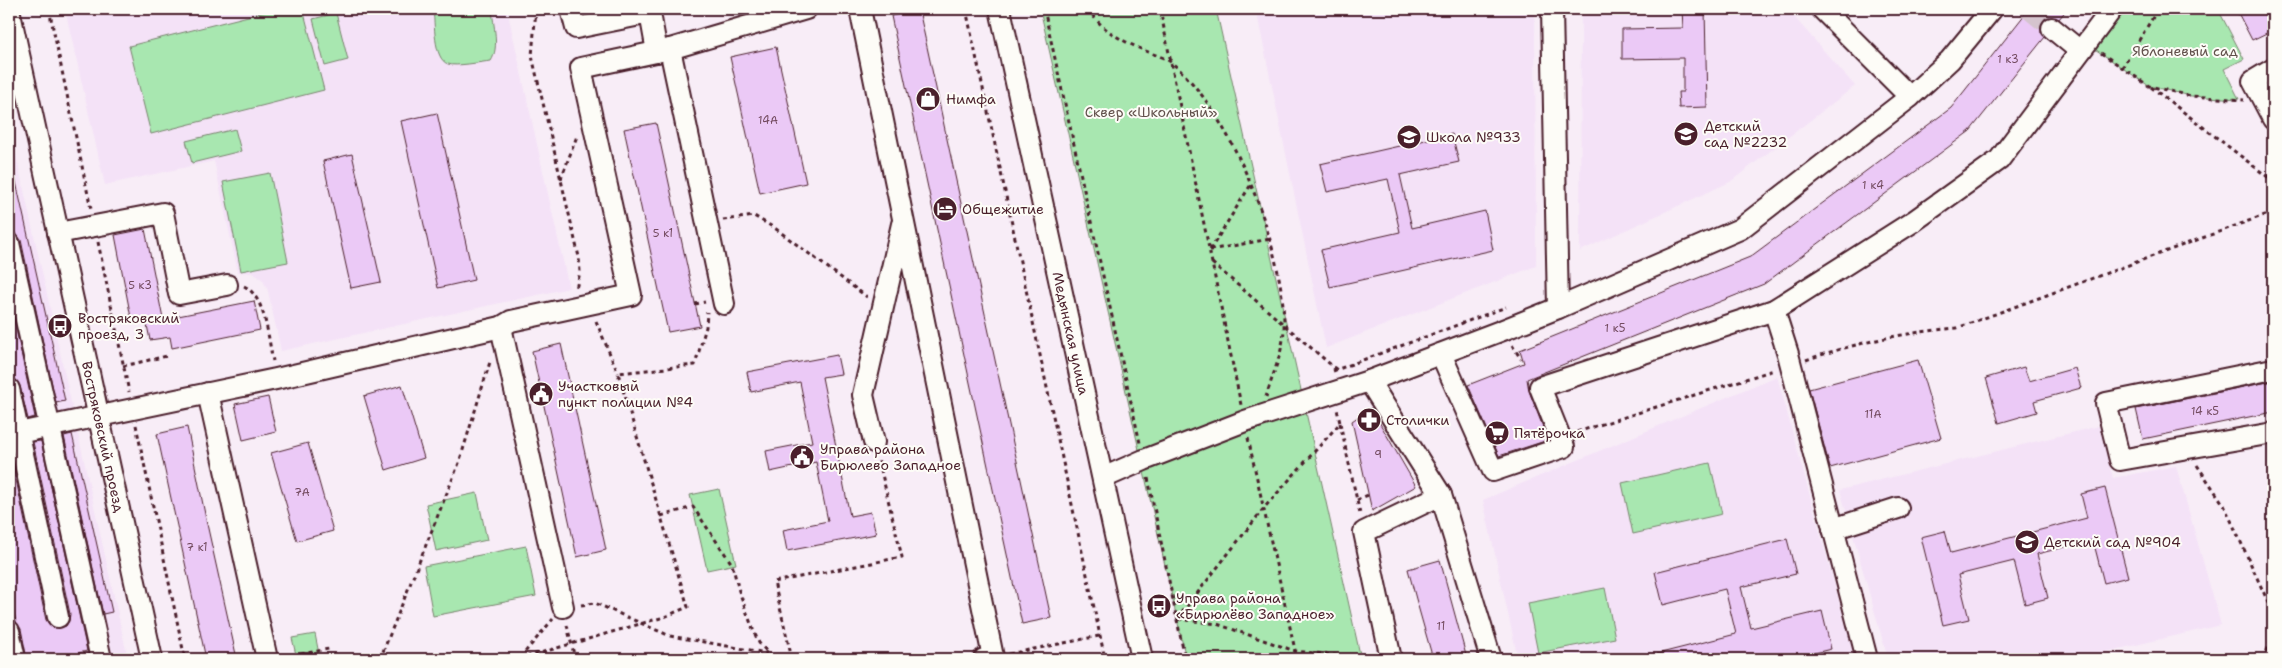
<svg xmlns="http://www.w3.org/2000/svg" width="2282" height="668" font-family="'Shantell Sans',sans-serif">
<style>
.built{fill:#f4e2f7}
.green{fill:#a8e7b0;stroke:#79836e}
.building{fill:#ebc9f6;stroke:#4a1f2b}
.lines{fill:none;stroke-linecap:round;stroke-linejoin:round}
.minor-tunnel{stroke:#d5c4ce;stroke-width:20;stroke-dasharray:20 10;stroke-linecap:butt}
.minor-casing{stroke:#4a1f2b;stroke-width:24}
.path{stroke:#4a1f2b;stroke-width:3;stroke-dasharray:4 4;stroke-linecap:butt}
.minor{stroke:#fdfcf7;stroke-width:20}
.labels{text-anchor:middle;stroke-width:4;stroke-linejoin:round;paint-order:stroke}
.number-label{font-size:11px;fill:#724a5e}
.park-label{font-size:14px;fill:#62514c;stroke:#fdfcf7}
.poi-label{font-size:14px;fill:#4a1f2b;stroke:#fdfcf7;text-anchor:start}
.street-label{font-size:14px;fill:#4a1f2b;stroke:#fdfcf7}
</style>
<rect width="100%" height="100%" fill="#f8edf7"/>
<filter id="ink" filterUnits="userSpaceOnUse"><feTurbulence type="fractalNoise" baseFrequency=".02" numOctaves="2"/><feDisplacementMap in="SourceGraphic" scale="10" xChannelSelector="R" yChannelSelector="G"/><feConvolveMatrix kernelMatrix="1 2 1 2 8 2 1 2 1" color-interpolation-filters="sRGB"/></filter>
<g filter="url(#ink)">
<g class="built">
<path d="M65 9H507L569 288 281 351 268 291 263 280 253 273 238 272 214 161 105 185Z"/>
<path d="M1256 9H1535L1536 266 1326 348Z"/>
<path d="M1581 9H1787L1855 86 1730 182 1580 251Z"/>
<path d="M9 123 128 659H9Z"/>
<path d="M1777 376 1855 659H1518L1483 500Z"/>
<path d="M2099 426 2113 478 2176 466 2221 625 2076 659H1888L1840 490Z"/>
</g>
<g class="green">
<path d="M276 9H303L324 90 151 134 129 46Z"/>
<path d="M433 9H492C493 24 500 47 491 61 481 62 455 67 448 64 433 59 435 22 433 9Z"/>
<path d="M1040 9H1216L1361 659H1186Z"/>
<path d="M2112 9H2218L2244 59 2224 69 2239 99 2191 96 2149 86 2086 43Z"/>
<path d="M336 13 348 60 325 66 313 19Z"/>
<path d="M235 129 241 151 192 163 186 141Z"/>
<path d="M270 173 288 262 241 271 223 182Z"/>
<path d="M1710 463 1722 514 1633 534 1622 483Z"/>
<path d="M719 489 736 564 707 570 690 495Z"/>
<path d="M477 493 487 540 436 551 426 504Z"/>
<path d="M526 546 536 596 433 616 424 566Z"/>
<path d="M1605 588 1615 638 1538 653 1528 603Z"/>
<path d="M315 634 320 659H297L292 638Z"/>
</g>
<g class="building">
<path d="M1682 9H1705L1707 107 1679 108 1678 92H1683V58L1622 59V29L1683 28Z"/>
<path d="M2029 9H2067L2059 19 2048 17 2043 21 2041 32 2045 37 1970 131 1764 284 1527 379 1529 391 1548 440 1499 456 1468 385 1524 363 1520 350 1750 257 1951 108Z"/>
<path d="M2236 9H2273V30L2252 40Z"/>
<path d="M919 10 1051 618 1022 624 891 16Z"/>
<path d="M776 47 806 183 760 193 730 57Z"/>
<path d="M437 113 474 280 438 288 401 121Z"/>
<path d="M656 123 700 326 668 332 624 129Z"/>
<path d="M1452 134 1459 162 1400 175 1412 228 1485 211 1493 250 1330 287 1321 250 1400 232 1388 179 1327 192 1320 164Z"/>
<path d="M352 154 381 282 351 288 323 161Z"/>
<path d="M9 173H14L65 401 56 403 21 240 17 235 9 231 14 230 9 208Z"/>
<path d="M145 229 163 319 254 301 260 330 172 348 170 337 150 340 146 320 132 323 115 235Z"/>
<path d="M9 297 35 417 28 419 20 386 17 381 9 377V372H12L9 356Z"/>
<path d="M561 344 606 550 577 557 532 351Z"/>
<path d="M837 355 841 374 822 377 850 516 871 512 876 534 787 551 783 530 828 521 816 462 770 472 766 451 812 442 800 382 751 392 747 372Z"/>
<path d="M1918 360 1941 438 1830 468 1809 389Z"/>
<path d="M2024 367 2029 381 2075 368 2081 388 2034 401 2037 412 1999 423 1986 378Z"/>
<path d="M2273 381V412L2143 439 2136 409Z"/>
<path d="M402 385 424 458 386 470 364 396Z"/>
<path d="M268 397 276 432 243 440 235 404Z"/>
<path d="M1371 408 1416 486 1372 511 1352 421Z"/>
<path d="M187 427 207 524 237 659H206L157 434Z"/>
<path d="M72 434 112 612 103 614 64 436Z"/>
<path d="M41 441 87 651 59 658 60 659H27L21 629 16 622 9 590V447L46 620 50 625 55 628 66 626 69 621 70 614 33 442Z"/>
<path d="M308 443 333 531 297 541 271 453Z"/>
<path d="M2105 488 2128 577 2104 583 2093 540 2037 554 2048 598 2025 604 2014 561 1958 575 1969 619 1943 625 1921 537 1945 531 1951 553 2087 518 2081 494Z"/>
<path d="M1787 539 1796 574 1741 587 1751 628 1822 611 1831 649 1790 659H1658L1657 654 1736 634 1725 589 1663 605 1655 572Z"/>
<path d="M1440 560 1467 659H1433L1416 599 1408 569Z"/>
</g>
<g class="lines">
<path class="minor-tunnel" d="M2029 9 2052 28"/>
<defs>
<g id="minor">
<path id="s1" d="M9 9 152 659"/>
<path d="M571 9 576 28 650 13 657 52"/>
<path d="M860 9 993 657 984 659"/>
<path id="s2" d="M1000 9 1142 659"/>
<path d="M1552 9 1558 308"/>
<path d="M1822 9 1910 97"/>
<path d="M2052 28 2080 51"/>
<path d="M670 49 724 304"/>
<path d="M2273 69 2253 81 2273 119"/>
<path d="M58 233 163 213 179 294 227 285"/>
<path d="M9 243 101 659"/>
<path d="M1774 310 1788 354 1867 659"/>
<path d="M501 327 563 607"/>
<path d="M1441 354 1493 471 1564 447 1540 387 1774 310 1914 221 1999 160 2112 9"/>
<path d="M2273 369 2106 403 2120 460 2273 433"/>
<path d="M1369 381 1441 495 1491 659"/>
<path d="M9 389 58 617"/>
<path d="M208 393 267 659"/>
<path d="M9 435 276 379 501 327 511 321 631 295 581 68 670 49 806 9"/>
<path d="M874 442 863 395 902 224"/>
<path d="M1103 478 1144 460 1245 421 1369 381 1503 330 1558 308 1740 229 1910 97 1950 60 1992 9"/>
<path d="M1833 529 1898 508"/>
<path d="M9 631 15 659"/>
<path d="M1391 659 1364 532 1441 495"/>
</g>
</defs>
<use href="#minor" class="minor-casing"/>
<g class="path">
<path d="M49 9 91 209"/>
<path d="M536 9 532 56 579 257 580 272 576 289"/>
<path d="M966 9 1105 659"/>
<path d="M1044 9 1140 443"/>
<path d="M1088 9C1102 31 1124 42 1148 52 1155 55 1166 58 1172 63 1232 113 1283 246 1284 323 1285 348 1273 373 1266 397"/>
<path d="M1160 9 1241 405"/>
<path d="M2101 53 2149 86 2191 96 2244 100"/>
<path d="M2122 68 2158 9"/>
<path d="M2151 87 2273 181"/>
<path d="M561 179 577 136"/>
<path d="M723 220 754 216 776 229 867 297"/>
<path d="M98 242 129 392"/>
<path d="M1210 250 1250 186"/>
<path d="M1210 250 1270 239"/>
<path d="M1212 263 1337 370"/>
<path d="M244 286C266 297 268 339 273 361"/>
<path d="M695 304 705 302"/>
<path d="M596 321 618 373"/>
<path d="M1512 345 1521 359"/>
<path d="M1806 360C1855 343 1906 332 1957 328L2273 212"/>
<path d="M123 366 167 356"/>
<path d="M1333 371 1506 307"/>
<path d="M1340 423 1360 514"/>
<path d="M136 425 185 659"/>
<path d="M1577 432 1774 370"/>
<path d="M1248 438 1297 659"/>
<path d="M2197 465 2224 505 2273 613"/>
<path d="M1148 478 1185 659"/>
<path d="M1357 500 1368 495"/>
<path d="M661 516 693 507 732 564 739 591 754 632 759 643 773 658H792"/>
<path d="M581 605 595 603 670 636 767 653"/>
<path d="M1177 619 1264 508 1340 423 1337 409"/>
<path d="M1178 619 1217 624 1295 651 1371 659"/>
<path d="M567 625 575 659"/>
<path d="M1009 654 1099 636"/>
<path d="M285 657 329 649"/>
<path d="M520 658 553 619"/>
<path d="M380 659 459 463 490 362"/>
<path d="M519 659 664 617 688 607 618 373 695 365 706 327 707 312"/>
<path d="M792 659 774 582 902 557 878 458"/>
<path d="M2264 659 2273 634"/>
</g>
<use href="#minor" class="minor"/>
</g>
</g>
<defs>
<symbol id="shop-disc" viewBox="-11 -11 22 22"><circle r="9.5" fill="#4a1f2b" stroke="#fdfcf7"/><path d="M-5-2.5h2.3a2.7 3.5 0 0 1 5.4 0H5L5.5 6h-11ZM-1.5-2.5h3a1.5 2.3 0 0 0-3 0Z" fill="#fff"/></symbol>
<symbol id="school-disc" viewBox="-11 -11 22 22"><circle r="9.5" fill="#4a1f2b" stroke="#fdfcf7"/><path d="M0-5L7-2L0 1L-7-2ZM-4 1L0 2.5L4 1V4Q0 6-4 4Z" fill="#fff"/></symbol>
<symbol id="hotel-disc" viewBox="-11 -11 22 22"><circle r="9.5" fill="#4a1f2b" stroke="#fdfcf7"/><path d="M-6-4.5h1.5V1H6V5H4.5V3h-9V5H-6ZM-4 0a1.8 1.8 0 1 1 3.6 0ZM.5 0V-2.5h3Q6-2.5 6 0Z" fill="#fff"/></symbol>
<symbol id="bus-disc" viewBox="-11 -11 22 22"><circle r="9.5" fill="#4a1f2b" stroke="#fdfcf7"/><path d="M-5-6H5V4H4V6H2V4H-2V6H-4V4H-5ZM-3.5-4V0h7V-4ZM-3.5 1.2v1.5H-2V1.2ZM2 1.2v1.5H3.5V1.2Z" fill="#fff"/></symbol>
<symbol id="civic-disc" viewBox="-11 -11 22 22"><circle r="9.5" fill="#4a1f2b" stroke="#fdfcf7"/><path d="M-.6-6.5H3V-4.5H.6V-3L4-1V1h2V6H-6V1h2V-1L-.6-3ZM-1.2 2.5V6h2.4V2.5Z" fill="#fff"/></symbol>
<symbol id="pharmacy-disc" viewBox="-11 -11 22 22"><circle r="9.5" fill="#4a1f2b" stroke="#fdfcf7"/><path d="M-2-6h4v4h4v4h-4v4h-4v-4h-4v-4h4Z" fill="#fff"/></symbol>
<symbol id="supermarket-disc" viewBox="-11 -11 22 22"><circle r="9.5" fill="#4a1f2b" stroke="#fdfcf7"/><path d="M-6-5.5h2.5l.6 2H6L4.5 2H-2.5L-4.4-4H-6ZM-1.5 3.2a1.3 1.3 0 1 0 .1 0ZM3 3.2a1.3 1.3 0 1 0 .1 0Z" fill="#fff"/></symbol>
</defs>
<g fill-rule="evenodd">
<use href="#shop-disc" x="914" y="85" width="28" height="28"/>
<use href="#school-disc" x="1672" y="120" width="28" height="28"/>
<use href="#school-disc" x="1395" y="123" width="28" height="28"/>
<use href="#hotel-disc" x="931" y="195" width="28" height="28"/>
<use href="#bus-disc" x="46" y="312" width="28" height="28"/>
<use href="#civic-disc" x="527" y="380" width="28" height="28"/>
<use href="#pharmacy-disc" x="1355" y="406" width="28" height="28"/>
<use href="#supermarket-disc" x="1483" y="419" width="28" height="28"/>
<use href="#civic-disc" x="788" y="443" width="28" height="28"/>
<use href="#school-disc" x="2013" y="528" width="28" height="28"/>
<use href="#bus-disc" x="1145" y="592" width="28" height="28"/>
</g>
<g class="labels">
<g class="number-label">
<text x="2008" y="63">1 к3</text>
<text x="768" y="124">14А</text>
<text x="1873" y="189">1 к4</text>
<text x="663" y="237">5 к1</text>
<text x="140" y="289">5 к3</text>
<text x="1615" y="332">1 к5</text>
<text x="2205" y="415">14 к5</text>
<text x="1873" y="418">11А</text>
<text x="1378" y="458">9</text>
<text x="302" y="496">7А</text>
<text x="197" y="551">7 к1</text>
<text x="1441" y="630">11</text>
</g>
<g class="park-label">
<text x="2185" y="56">Яблоневый сад</text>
<text x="1151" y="117">Сквер «Школьный»</text>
</g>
<g class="poi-label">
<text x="946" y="104">Нимфа</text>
<text x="1704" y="131">Детский<tspan x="1704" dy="16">сад №2232</tspan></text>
<text x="1426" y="142">Школа №933</text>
<text x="962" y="214">Общежитие</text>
<text x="78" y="323">Востряковский<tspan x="78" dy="16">проезд, 3</tspan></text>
<text x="558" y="391">Участковый<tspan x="558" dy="16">пункт полиции №4</tspan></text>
<text x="1386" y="425">Столички</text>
<text x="1514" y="438">Пятёрочка</text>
<text x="820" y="454">Управа района<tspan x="820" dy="16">Бирюлево Западное</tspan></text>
<text x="2044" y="547">Детский сад №904</text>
<text x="1176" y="603">Управа района<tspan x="1176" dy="16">«Бирюлёво Западное»</tspan></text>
</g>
<g class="street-label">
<text dy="5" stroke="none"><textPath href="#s2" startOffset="332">Медынская улица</textPath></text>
<text dy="5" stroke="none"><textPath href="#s1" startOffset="438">Востряковский проезд</textPath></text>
</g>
</g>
<rect width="2282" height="668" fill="none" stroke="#fdfcf7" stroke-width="30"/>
<rect x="15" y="15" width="2252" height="638" fill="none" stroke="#4a1f2b" stroke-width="2" filter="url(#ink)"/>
</svg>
